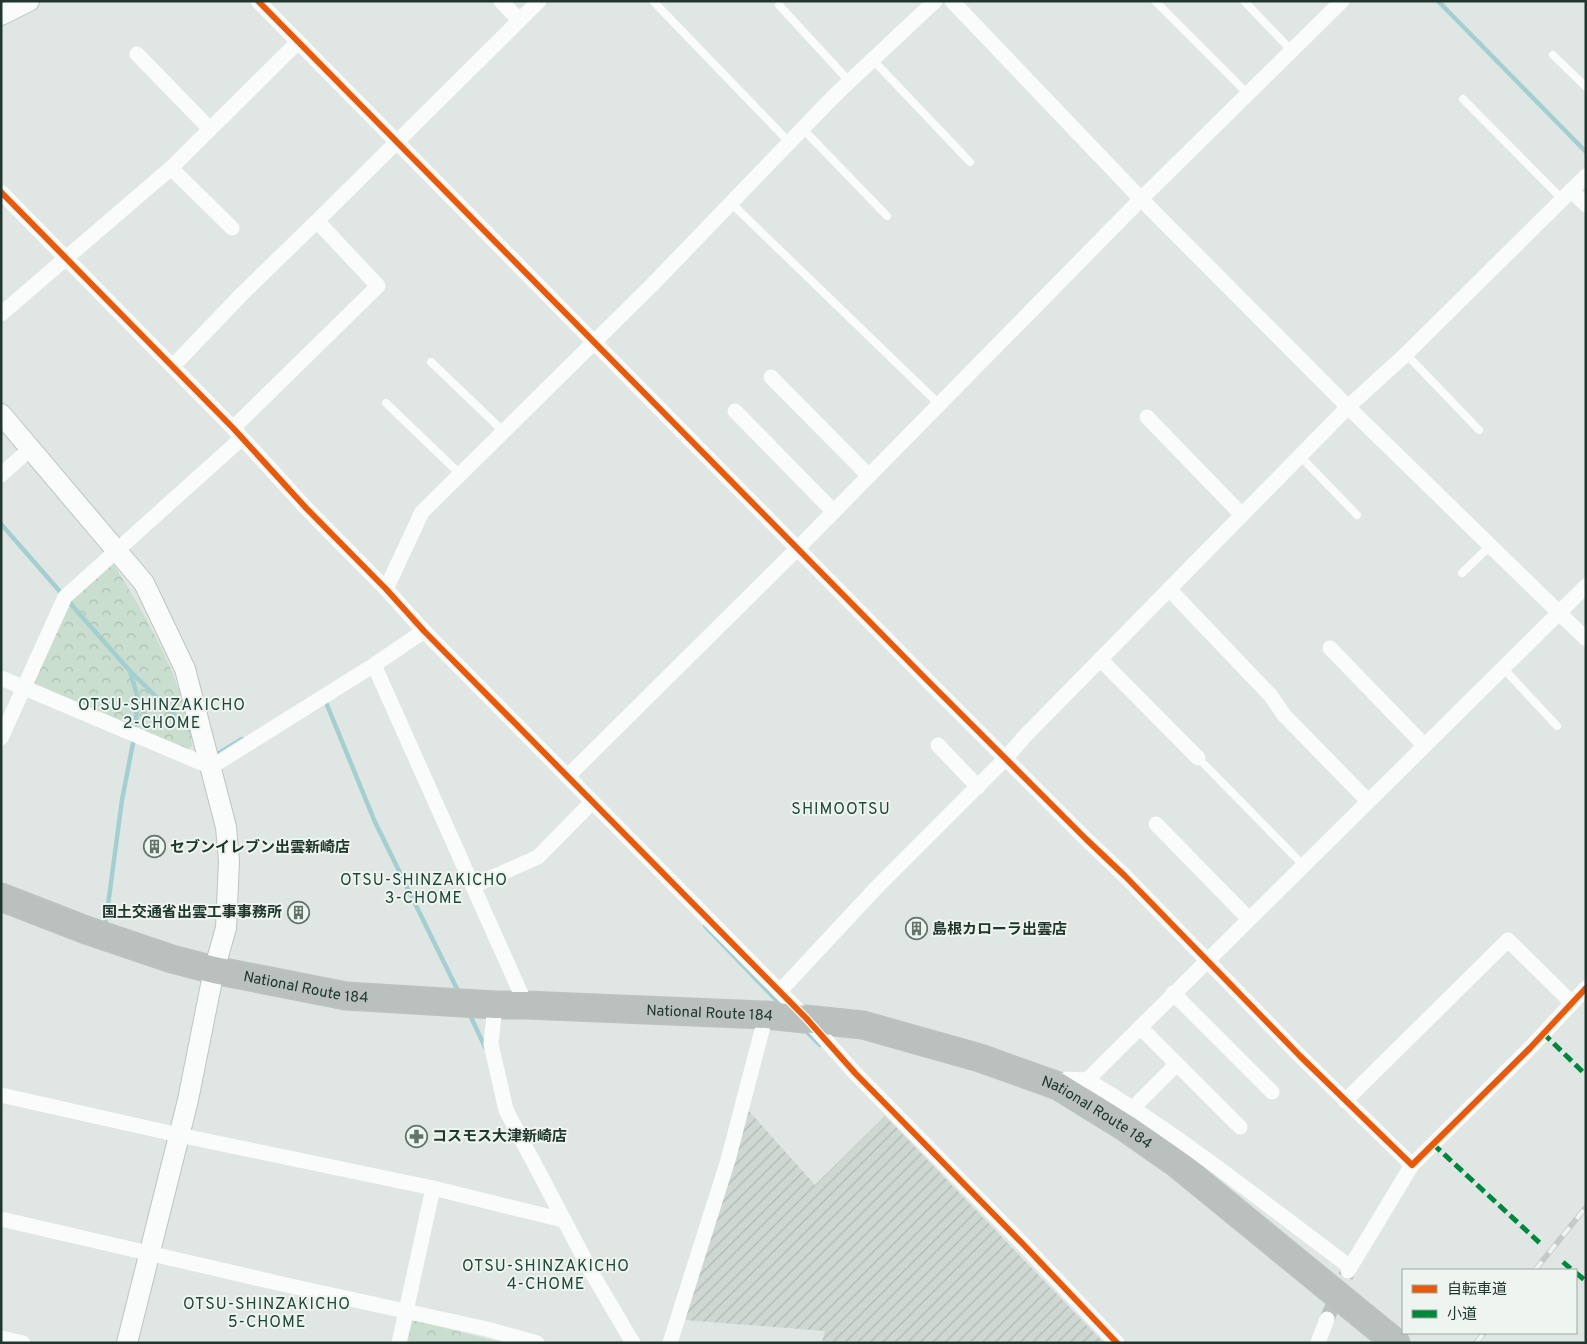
<svg xmlns="http://www.w3.org/2000/svg" width="1587" height="1344" font-family="Overpass,'Noto Sans JP',sans-serif">
<style>
.industrial{fill:url(#industrial-furrows)}
.park{fill:url(#park-crowns)}
.lines{fill:none;stroke-linecap:round;stroke-linejoin:round}
.stream{stroke:#a4cfd1;stroke-width:4.5}
.street-tunnel{stroke:#bac3bf;stroke-width:15;stroke-dasharray:15 8;stroke-linecap:butt}
.secondary-casing{stroke:#bdc5c1;stroke-width:22}
.highway-casing{stroke:#bbc3bf;stroke-width:29}
.lane{stroke:#fafbfb;stroke-width:8}
.street{stroke:#fafbfb;stroke-width:15}
.secondary{stroke:#fafbfb;stroke-width:20}
.highway{stroke:#b9c0be;stroke-width:26}
.rail-casing{stroke:#c5c9c7;stroke-width:5.5}
.rail{stroke:#eef5f1;stroke-width:4;stroke-dasharray:11;stroke-linecap:butt}
.quiet{stroke:#00873e;stroke-width:5;stroke-dasharray:10 5;stroke-linecap:butt}
.cycleway-casing{stroke:#eef5f1;stroke-width:9}
.cycleway{stroke:#e8590c;stroke-width:6}
.labels{text-anchor:middle;stroke-width:4;stroke-linejoin:round;paint-order:stroke}
.poi-label{font-size:15px;font-weight:bold;fill:#21362e;stroke:#eef5f1;text-anchor:start}
.street-label{font-size:15px;fill:#21362e;stroke:#eef5f1}
.neighbourhood-label{font-size:16px;letter-spacing:1px;fill:#1f4638;stroke:#eef5f1}
</style>
<defs>
<pattern id="industrial-furrows" width="10" height="10" patternUnits="userSpaceOnUse" patternTransform="scale(1.25)"><rect width="10" height="10" fill="#ced7d2"/><path d="M-1 1l2-2M0 10L10 0M9 11l2-2" fill="none" stroke="#b1b9b5"/></pattern>
<pattern id="park-crowns" width="20" height="18" patternUnits="userSpaceOnUse" patternTransform="scale(1.25)"><rect width="20" height="18" fill="#cadecf"/><path d="M2 6a3 3 0 1 1 6 0M12 15a3 3 0 1 1 6 0" fill="none" stroke="#adbfb2"/></pattern>
</defs>
<rect width="100%" height="100%" fill="#e0e6e3"/>
<path class="industrial" d="M748 1110 815 1185 885 1116 1104 1343H822L825 1331 685 1320Z"/>
<g class="park">
<path d="M113 563C143 612 172 660 187 716 190 725 191 736 192 746L187 750 34 683 33 678 68 601Z"/>
<path d="M413 1320 504 1343H407Z"/>
</g>
<g class="lines">
<g class="stream">
<path d="M1438 1 1586 152"/>
<path d="M1 524 63 595"/>
<path d="M68 601 130 671 138 699 135 730"/>
<path d="M130 671 193 733"/>
<path d="M325 700 375 822 459 993"/>
<path d="M213 752 216 755 242 739"/>
<path d="M106 920 122 800 134 738"/>
<path d="M705 926 783 1007"/>
<path d="M469 1013 485 1047"/>
<path d="M804 1029 820 1045"/>
</g>
<path class="street-tunnel" d="M1327 1319 1348 1271"/>
<defs>
<g id="secondary">
<path d="M1 15 29 1"/>
<path d="M1 414 144 583 185 669 226 827 229 861 226 928 214 970 188 1100 127 1343"/>
</g>
<g id="highway">
<path id="s1" d="M1 897 86 930 172 959 214 970 346 996 495 1005H526L766 1015 863 1025 980 1058 1058 1086 1126 1128 1176 1163 1396 1343"/>
</g>
</defs>
<use href="#secondary" class="secondary-casing"/>
<use href="#highway" class="highway-casing"/>
<g class="lane">
<path d="M653 1 789 142"/>
<path d="M1155 1 1248 94"/>
<path d="M1244 1 1292 51"/>
<path d="M779 5 849 81"/>
<path d="M1553 55 1586 87"/>
<path d="M873 60 970 162"/>
<path d="M1463 99 1562 199"/>
<path d="M802 128 887 216"/>
<path d="M731 203 939 404"/>
<path d="M1406 354 1479 430"/>
<path d="M431 362 503 431"/>
<path d="M386 403 460 474"/>
<path d="M1300 456 1357 515"/>
<path d="M1462 573 1491 545"/>
<path d="M1503 668 1557 726"/>
<path d="M1205 765 1303 865"/>
</g>
<g class="street">
<path d="M258 1 927 680 1086 839 1125 876 1300 1056 1412 1165 1530 1048 1586 988"/>
<path d="M501 1 519 20"/>
<path d="M952 1 1141 199 1348 407 1586 639"/>
<path d="M137 54 210 129"/>
<path d="M171 168 232 228"/>
<path d="M1571 190 1586 205"/>
<path d="M1 192 233 428 307 509 386 589 424 631 806 1018 855 1073 1021 1242 1117 1343"/>
<path d="M1 314 171 168 298 42"/>
<path d="M173 366 242 294 317 221 539 1"/>
<path d="M771 377 869 476"/>
<path d="M735 411 834 512"/>
<path d="M1147 417 1242 515"/>
<path d="M233 428 378 286 317 221"/>
<path d="M1 475 31 448"/>
<path d="M386 589 422 512 652 285 834 96 935 1"/>
<path d="M1169 589 1271 696 1284 715 1368 801"/>
<path d="M1330 648 1424 745"/>
<path d="M1100 659 1198 758"/>
<path d="M374 665 526 1005"/>
<path d="M1 678 211 767 374 665 424 631"/>
<path d="M1 738 65 597 242 438"/>
<path d="M938 745 978 787"/>
<path d="M568 776 798 548 1141 199 1342 1"/>
<path d="M1156 824 1248 918"/>
<path d="M473 886 538 857 592 802"/>
<path d="M780 991 877 887 1006 758 1024 737 1348 407 1406 354 1586 176"/>
<path d="M1173 993 1272 1092"/>
<path d="M495 1005 491 1044 506 1110 593 1275 633 1343"/>
<path d="M1140 1027 1240 1127"/>
<path d="M1087 1080C1179 1134 1264 1203 1350 1267"/>
<path d="M1058 1086 1067 1079 1087 1080 1586 586"/>
<path d="M1 1095 179 1135 433 1188 563 1220"/>
<path d="M1345 1101 1508 940 1571 1002"/>
<path d="M1138 1103 1177 1064"/>
<path d="M1 1219 282 1284 487 1329 537 1343"/>
<path d="M1348 1271 1412 1165"/>
<path d="M1 1338 23 1343"/>
<path d="M399 1343 433 1188"/>
<path d="M670 1343 728 1160 766 1015"/>
<path d="M1318 1343 1327 1319"/>
</g>
<use href="#secondary" class="secondary"/>
<use href="#highway" class="highway"/>
<defs>
<g id="rail">
<path d="M1535 1270 1586 1207"/>
<path d="M1476 1343 1484 1333"/>
</g>
</defs>
<use href="#rail" class="rail-casing"/>
<use href="#rail" class="rail"/>
<g class="quiet">
<path d="M1543 1033 1586 1075"/>
<path d="M1433 1144 1542 1245"/>
<path d="M1563 1262 1572 1270"/>
<path d="M1576 1273 1586 1281"/>
</g>
<defs>
<g id="cycleway">
<path d="M258 1 927 680 1086 839 1125 876 1300 1056 1412 1165 1530 1048 1586 988"/>
<path d="M1 192 233 428 307 509 386 589 424 631 806 1018 855 1073 1021 1242 1117 1343"/>
</g>
</defs>
<use href="#cycleway" class="cycleway-casing"/>
<use href="#cycleway" class="cycleway"/>
</g>
<defs>
<symbol id="building-ring" viewBox="-11 -11 22 22"><circle r="9.5" fill="#eef5f1" stroke="#64746d" stroke-width="1.5"/><path d="M-4-6H4V6H1V3H-1V6H-4ZM-2.5-4.3h1.7v1.8h-1.7ZM.8-4.3h1.7v1.8H.8ZM-2.5-1h1.7V.8h-1.7ZM.8-1h1.7V.8H.8Z" fill="#64746d"/></symbol>
<symbol id="pharmacy-ring" viewBox="-11 -11 22 22"><circle r="9.5" fill="#eef5f1" stroke="#64746d" stroke-width="1.5"/><path d="M-2-6h4v4h4v4h-4v4h-4v-4h-4v-4h4Z" fill="#64746d"/></symbol>
</defs>
<g fill-rule="evenodd">
<use href="#building-ring" x="142" y="834" width="25" height="25"/>
<use href="#building-ring" x="286" y="900" width="25" height="25"/>
<use href="#building-ring" x="904" y="916" width="25" height="25"/>
<use href="#pharmacy-ring" x="404" y="1124" width="25" height="25"/>
</g>
<g class="labels">
<g class="poi-label">
<text x="170" y="852">セブンイレブン出雲新崎店</text>
<text x="282" y="917" text-anchor="end">国土交通省出雲工事事務所</text>
<text x="932" y="934">島根カローラ出雲店</text>
<text x="432" y="1141">コスモス大津新崎店</text>
</g>
<g class="street-label">
<text dy="5" stroke="none"><textPath href="#s1" startOffset="319">National Route 184</textPath></text>
<text dy="5" stroke="none"><textPath href="#s1" startOffset="724">National Route 184</textPath></text>
<text dy="5" stroke="none"><textPath href="#s1" startOffset="1129">National Route 184</textPath></text>
</g>
<g class="neighbourhood-label">
<text x="162" y="710">OTSU-SHINZAKICHO<tspan x="162" dy="18">2-CHOME</tspan></text>
<text x="841" y="814">SHIMOOTSU</text>
<text x="424" y="885">OTSU-SHINZAKICHO<tspan x="424" dy="18">3-CHOME</tspan></text>
<text x="546" y="1271">OTSU-SHINZAKICHO<tspan x="546" dy="18">4-CHOME</tspan></text>
<text x="267" y="1309">OTSU-SHINZAKICHO<tspan x="267" dy="18">5-CHOME</tspan></text>
</g>
</g>
<rect width="1587" height="1344" fill="none" stroke="#21362e" stroke-width="5"/>
<rect x="1402" y="1269" width="175" height="65" fill="#eef5f1" stroke="#9ca9a3"/>
<rect x="1412" y="1285" width="25" height="8" fill="#e8590c" stroke="#9ca9a3"/>
<text x="1447" y="1294" font-size="15" fill="#21362e">自転車道</text>
<rect x="1412" y="1310" width="25" height="8" fill="#00873e" stroke="#9ca9a3"/>
<text x="1447" y="1319" font-size="15" fill="#21362e">小道</text>
</svg>
